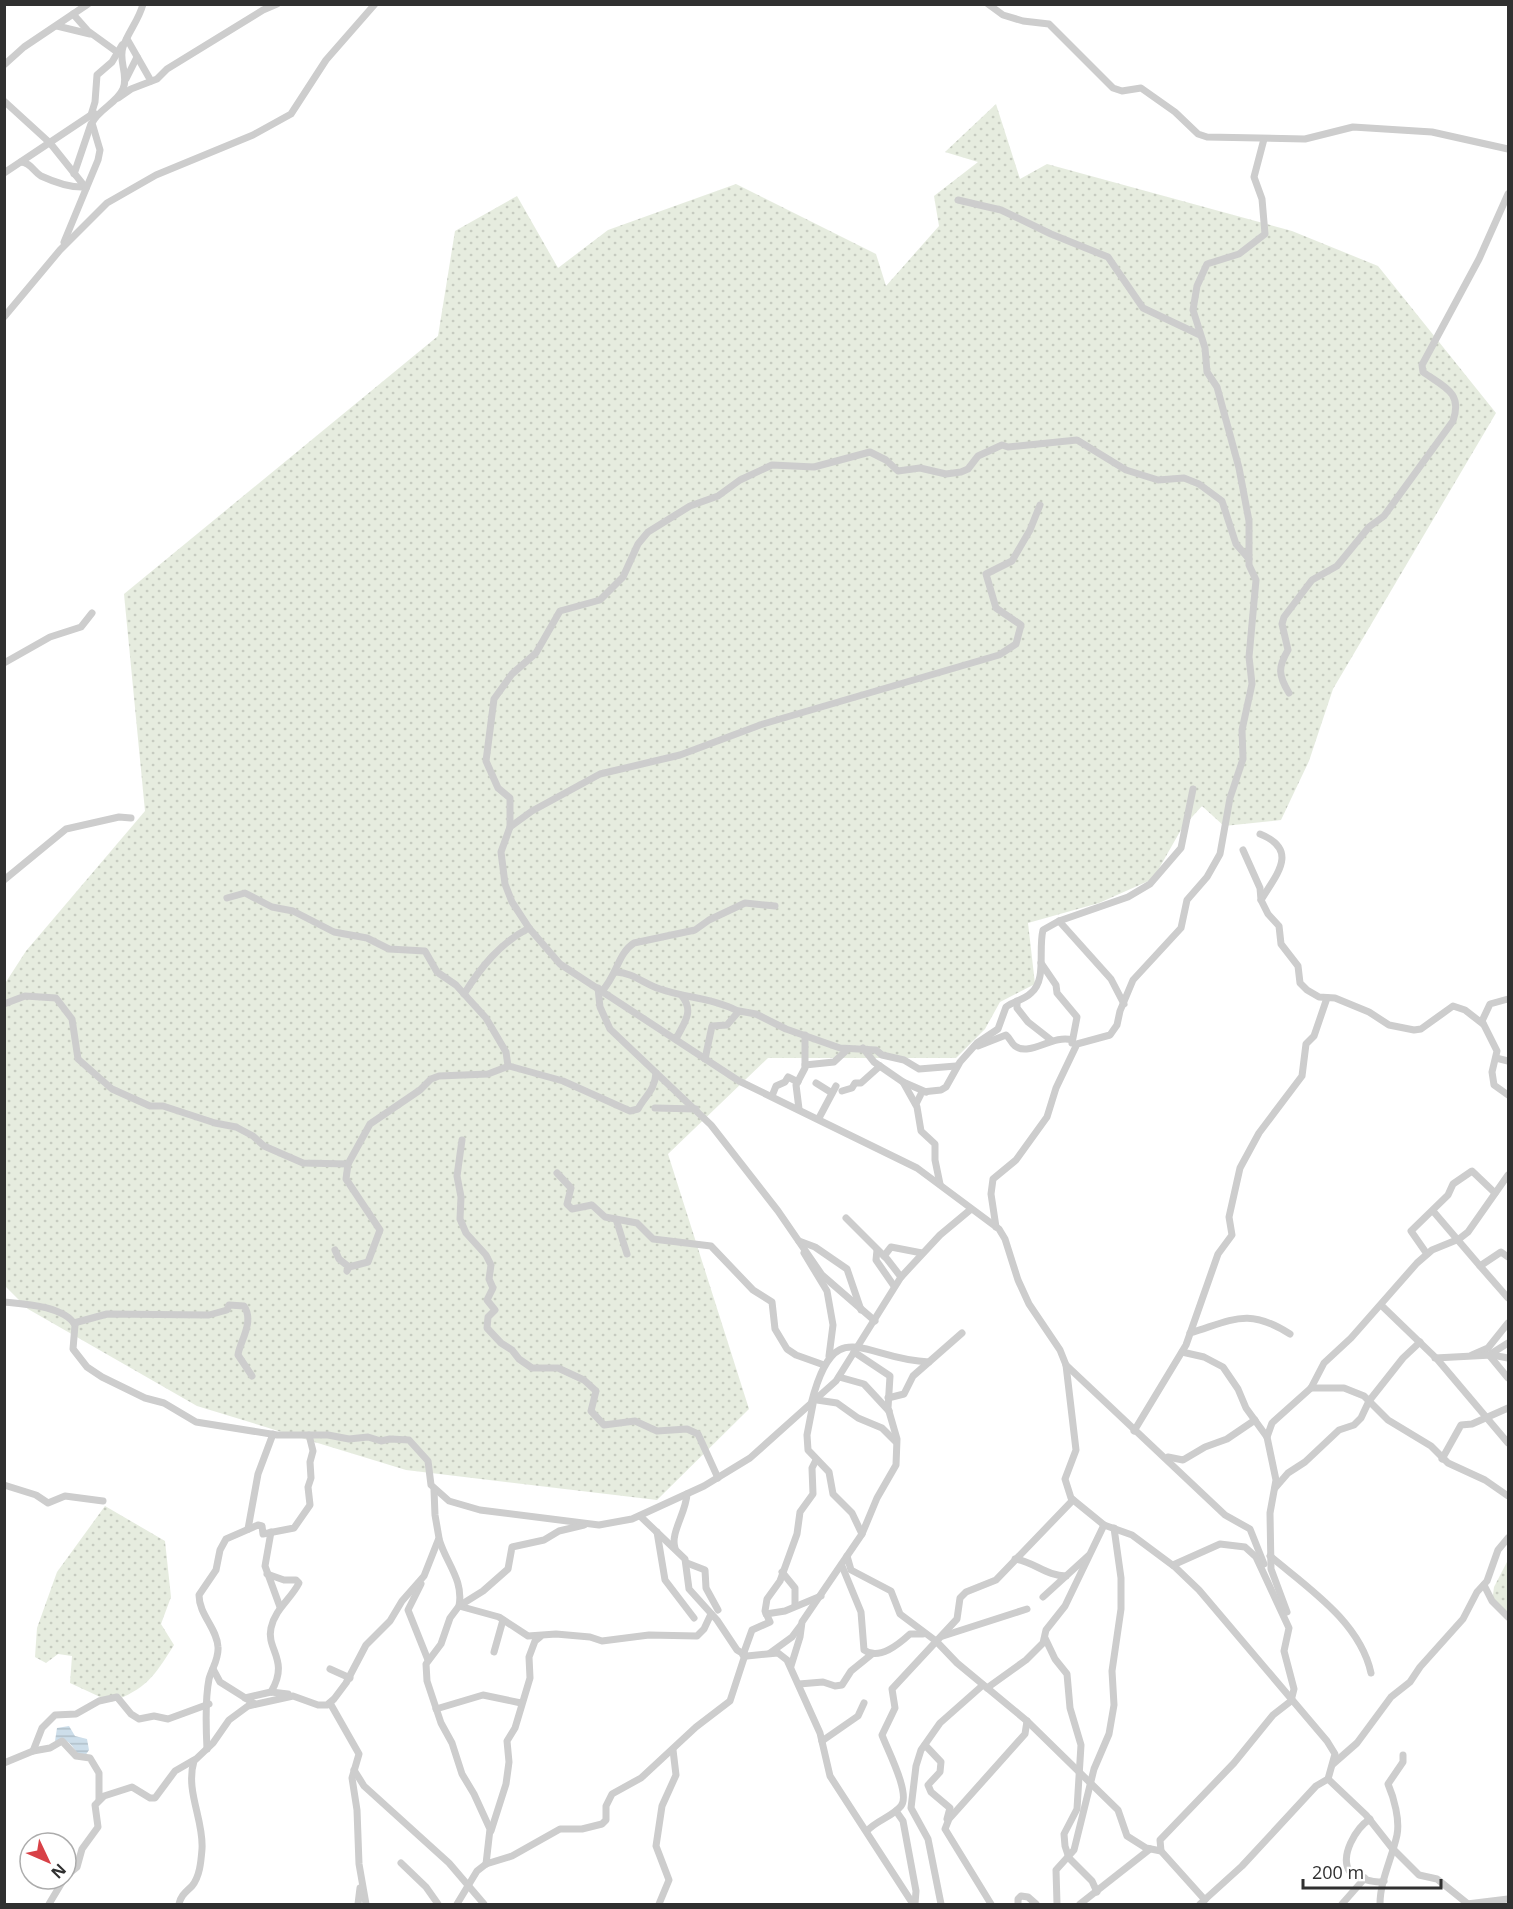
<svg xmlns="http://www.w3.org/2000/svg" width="1513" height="1909" font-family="'Open Sans',sans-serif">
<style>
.grass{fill:url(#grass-dots)}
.water{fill:url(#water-rules)}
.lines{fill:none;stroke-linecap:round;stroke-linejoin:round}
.minor{stroke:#cdcdcd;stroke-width:7}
</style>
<defs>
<pattern id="grass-dots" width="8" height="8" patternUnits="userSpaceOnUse" patternTransform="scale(1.5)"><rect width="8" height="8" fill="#e6ecdf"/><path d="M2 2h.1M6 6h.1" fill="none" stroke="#c6cbc0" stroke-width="1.8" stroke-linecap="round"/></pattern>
<pattern id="water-rules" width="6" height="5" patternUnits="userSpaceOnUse" patternTransform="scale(1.5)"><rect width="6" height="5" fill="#cddeea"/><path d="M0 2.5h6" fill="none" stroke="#b0bfc9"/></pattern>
</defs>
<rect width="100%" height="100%" fill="#fff"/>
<g class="grass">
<path d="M996 104 1020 179 1047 164 1292 231 1378 266 1496 413 1333 689 1309 761 1281 820 1224 826 1202 806 1182 828 1153 879 1099 903 1028 923 1035 984 1000 1002 985 1029 956 1058H768L668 1154 749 1409 657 1500 406 1470 197 1406 28 1309 5 1286 4 985 26 951 145 811 124 594 438 336 455 231 517 196 558 268 608 230 736 184 876 254 886 286 939 226 934 196 978 162 945 152Z"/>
<path d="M105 1506 165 1541 171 1597 161 1624 174 1645C154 1677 146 1689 111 1702L70 1683 72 1656 58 1654 46 1663 35 1657 37 1628 57 1572Z"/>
<path d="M1508 1560V1619L1492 1603 1494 1587Z"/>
</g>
<path class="water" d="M69 1726 75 1736 87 1739 89 1750 85 1756 78 1755C72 1745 68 1737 55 1741L57 1728Z"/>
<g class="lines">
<g class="minor">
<path d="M988 4 1003 15 1023 21 1049 24 1113 88 1122 91 1141 88 1175 112 1198 134 1207 137 1305 139 1353 127 1432 132 1508 149"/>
<path d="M73 14 88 31 117 52"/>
<path d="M57 26 90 34"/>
<path d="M127 39 151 81"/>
<path d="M4 65 24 47 88 4"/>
<path d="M126 79 137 57"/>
<path d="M118 98 131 89 157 79 167 69 263 10 277 4"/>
<path d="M4 101 50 143 86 188"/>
<path d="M91 115 95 102 97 75 112 62 122 45"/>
<path d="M21 162C31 163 33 171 41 176 54 182 70 188 85 187"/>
<path d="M4 173 94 113"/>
<path d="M74 174 91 124"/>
<path d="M958 200 1001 210 1051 234 1108 257 1143 308 1200 335"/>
<path d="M64 242 98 160 100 150 92 123C99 109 117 103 123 89 129 75 118 61 123 47 128 32 139 20 143 4"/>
<path d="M4 317 60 250 107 203 156 175 253 135 291 114 326 60 375 4"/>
<path d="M1040 505 1030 530 1012 561 986 574 996 608 1021 625 1016 644 999 655 763 724 680 755 600 774 532 811 510 827 501 852 505 884 512 902 529 928 560 964 739 1081 917 1168 999 1229 1005 1239 1018 1280 1029 1304 1060 1350 1066 1365 1076 1450 1065 1479 1071 1498 1077 1503 1104 1525 1132 1535 1175 1567 1199 1590 1327 1741 1335 1754 1328 1779 1366 1815 1392 1848 1419 1875 1437 1879 1468 1904"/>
<path d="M4 663 50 637 81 627 92 613"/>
<path d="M1289 693C1278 675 1278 667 1288 650L1282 624 1284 617 1312 580 1337 566 1369 527 1384 516 1453 421C1463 392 1444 387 1423 372L1422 365 1479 259 1508 194"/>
<path d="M510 827V798L498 788 486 761 494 699 512 674 536 653 560 611 600 600 623 577 638 544 648 532 690 506 718 496 740 480 772 465 814 467 870 452 886 460 898 471 920 468 946 474 961 472 968 469 978 456 1002 445 1008 447 1077 440 1126 470 1158 480 1184 478 1199 484 1222 501 1236 544 1249 559"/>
<path d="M1260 834C1300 850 1276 875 1261 900"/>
<path d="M1243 850 1260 888 1261 900 1268 914 1279 926 1281 944 1298 966 1300 983 1307 990 1319 997 1335 998 1369 1012 1389 1025 1414 1030 1421 1029 1453 1006 1465 1010 1483 1024"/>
<path d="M4 880 66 829 119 817 131 818"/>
<path d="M227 898 245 893 272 907 293 911 334 932 367 938 389 949 425 951 437 972 456 985 486 1018 506 1052 508 1066"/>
<path d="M1059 921 1111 979 1124 1004"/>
<path d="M1041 963 1056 985 1057 993 1077 1017 1072 1043"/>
<path d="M616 972C634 973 644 984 660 989 686 998 713 998 738 1011"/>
<path d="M598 988 600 1007 610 1029 711 1125 778 1211 822 1275 875 1321"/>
<path d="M602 991C617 975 618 953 634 943L695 930 709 920 745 903 775 906"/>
<path d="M464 994C481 967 500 943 529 928"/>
<path d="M1508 999 1490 1004 1482 1021 1497 1051 1492 1072 1494 1085 1508 1095"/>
<path d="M1017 1001V1008L1028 1022 1051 1040"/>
<path d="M4 1004 25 996 56 998 72 1019 78 1059 112 1089 150 1106H163L215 1123 236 1127 253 1136 264 1146 303 1163 348 1164 370 1124 420 1090 431 1079 439 1076 488 1074 509 1066 563 1081 630 1111 638 1109C645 1096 655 1090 656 1073"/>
<path d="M676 1039C683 1024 695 1012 682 996"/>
<path d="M978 1046 1006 1035C1010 1038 1011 1043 1015 1046 1030 1057 1053 1034 1072 1040"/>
<path d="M863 1048 874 1062 903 1082 917 1107 921 1131 935 1144V1160L940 1184"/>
<path d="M1496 1058 1508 1061"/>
<path d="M705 1059 712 1026 727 1025 739 1011 756 1014 786 1029 840 1048 876 1050 882 1055 904 1060 919 1069 956 1066"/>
<path d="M805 1065 834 1062 848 1049"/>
<path d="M903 1082 926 1092"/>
<path d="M816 1083 832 1093"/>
<path d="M842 1091 852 1088 855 1083H861L880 1066"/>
<path d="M772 1096 776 1086 785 1082 788 1077 798 1082"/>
<path d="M916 1104 922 1092 941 1090 946 1087 960 1062 977 1043 998 1029 1006 1007C1014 1001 1024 1000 1031 993 1047 980 1038 950 1043 930L1059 921 1128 897 1150 884 1181 848 1193 789"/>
<path d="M655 1108 696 1109"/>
<path d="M799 1109 796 1085 805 1068V1035"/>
<path d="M819 1118 836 1086"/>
<path d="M462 1140 457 1176 461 1197 460 1219 466 1233 486 1255 491 1265 489 1279 493 1288 487 1300 495 1310 488 1317 487 1328 501 1343 512 1350 519 1359 532 1368H558L584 1380 596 1391 591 1411 604 1425 635 1421 657 1431 687 1429 698 1434 718 1478"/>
<path d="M557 1173 571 1188 567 1204 572 1209 592 1205 605 1217 637 1223 653 1239 711 1246 753 1290 772 1302 775 1329 787 1349 796 1355 824 1365"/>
<path d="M1433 1211 1480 1266 1501 1252 1508 1257"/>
<path d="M846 1218 887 1259 901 1277"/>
<path d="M616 1219 627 1254"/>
<path d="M996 1227 991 1194 993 1179 1016 1160 1047 1117 1056 1088 1077 1044 1110 1035 1117 1025 1120 1011 1133 980 1181 928 1187 900 1207 877 1220 854 1230 798 1243 759 1242 730 1252 684 1249 657 1256 580 1249 565V521L1239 468 1217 387 1207 372 1205 348 1193 310 1197 286 1207 264 1239 254 1265 234 1262 199 1254 177 1264 139"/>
<path d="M799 1241 815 1247 847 1269 861 1310"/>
<path d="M335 1250 339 1259 349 1267"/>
<path d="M877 1250 876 1260 894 1286"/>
<path d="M804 1253 827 1291 833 1325 829 1356"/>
<path d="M1427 1254 1411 1231 1448 1195 1453 1184 1472 1171 1495 1193"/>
<path d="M884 1256 891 1247 922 1253"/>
<path d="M1480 1266 1508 1298"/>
<path d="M347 1271 349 1267 368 1262 380 1230 346 1179 348 1164"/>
<path d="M4 1302C24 1304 64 1306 75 1325L73 1349 87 1367 102 1377 145 1398 164 1403 196 1422 277 1435H328L349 1439 368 1437 381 1441 390 1439 409 1440 428 1461 431 1485 449 1501 480 1510 599 1525 632 1519 704 1486 750 1458 836 1381 901 1277 940 1235 970 1210"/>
<path d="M1381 1305 1437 1359 1508 1443"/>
<path d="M74 1323 107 1314 209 1315 227 1310 229 1305 244 1306C255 1322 239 1343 238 1355L252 1376"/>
<path d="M1190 1333C1233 1320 1248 1307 1290 1334"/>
<path d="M1508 1343 1489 1355 1508 1378"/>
<path d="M1182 1352 1204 1357 1223 1367 1238 1389 1246 1408 1267 1437 1276 1480 1270 1513 1271 1569 1287 1612"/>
<path d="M1472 1355 1488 1348 1508 1323"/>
<path d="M1435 1358 1492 1355 1508 1358"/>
<path d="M1066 1365 1225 1515 1250 1529 1264 1564"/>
<path d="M839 1377 864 1384 889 1411"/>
<path d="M1311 1388H1344L1364 1396 1388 1420 1431 1446 1448 1463 1485 1480 1508 1496"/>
<path d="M888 1398 904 1394 913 1376 962 1333"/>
<path d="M817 1400 837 1403 858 1418 882 1428 895 1441"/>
<path d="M811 1404C835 1310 863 1360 929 1362"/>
<path d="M813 1404 807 1435 808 1450 829 1472 833 1494 852 1513 862 1534"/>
<path d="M1134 1431 1186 1345 1218 1254 1232 1235 1229 1217 1240 1168 1259 1133 1302 1076 1306 1044 1314 1036 1327 998"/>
<path d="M1267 1437 1272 1423 1311 1388 1324 1363 1351 1338 1417 1263 1432 1250 1459 1239 1468 1232 1508 1175"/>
<path d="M1168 1457 1183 1460 1205 1447 1227 1439 1255 1420"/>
<path d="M1442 1459 1461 1425 1472 1424 1508 1408"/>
<path d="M4 1485 36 1495 48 1503 65 1496 103 1501"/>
<path d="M1275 1488 1288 1473 1305 1462 1339 1430 1354 1425 1361 1418 1369 1401 1403 1358 1420 1342"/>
<path d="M640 1516 685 1559 689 1589 717 1620 737 1650 747 1656 778 1653 787 1660 820 1733 830 1776 913 1904"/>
<path d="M248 1529 258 1474 273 1434"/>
<path d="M271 1532 265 1566 280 1607"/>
<path d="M657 1532 665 1580 694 1618"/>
<path d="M439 1539C446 1563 464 1580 459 1606L499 1617 528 1636 556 1634 590 1637 602 1641 649 1635 697 1636 704 1629 711 1614"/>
<path d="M675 1548C670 1533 686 1513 687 1494"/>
<path d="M847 1556 851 1570 891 1591 900 1614 936 1641 957 1663 1027 1721 1118 1810 1127 1836 1146 1848 1161 1851 1205 1900"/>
<path d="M1270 1556C1308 1588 1360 1622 1371 1673"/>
<path d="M1015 1559C1034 1562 1047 1576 1066 1576"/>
<path d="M687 1563 705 1570 706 1588 718 1610"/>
<path d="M842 1566 861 1612 864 1650C879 1661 899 1644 910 1634H923"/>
<path d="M782 1572 795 1588V1606"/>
<path d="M267 1574 284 1580H296L299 1583C291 1599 275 1609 271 1628 266 1650 290 1660 271 1692"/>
<path d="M421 1584 408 1610 428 1660"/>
<path d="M1484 1585 1492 1601 1508 1617"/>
<path d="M1043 1597 1088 1556"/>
<path d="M766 1614 785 1611 821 1596"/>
<path d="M943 1636 1027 1609"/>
<path d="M1045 1638 1055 1659 1067 1674 1070 1708 1081 1745 1077 1809 1064 1834 1065 1846 1069 1858 1092 1881 1097 1892"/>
<path d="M494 1652 503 1620"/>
<path d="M770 1653 792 1637 801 1625"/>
<path d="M743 1655 752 1630 770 1622 765 1611 767 1599 780 1581 797 1534 800 1512 813 1494 812 1468 816 1460"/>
<path d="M791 1666 800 1637 802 1622 862 1534 877 1498 896 1465 897 1439 888 1408 890 1376 854 1352"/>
<path d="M213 1669 220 1682 255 1704"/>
<path d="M330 1669 350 1678"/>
<path d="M799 1684 823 1682 835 1686 842 1685 851 1671 872 1654"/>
<path d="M987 1688 1026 1660 1043 1643 1046 1630 1065 1606 1104 1525"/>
<path d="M245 1698 271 1692 288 1694"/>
<path d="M330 1703 359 1754 352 1778 357 1810 359 1864 366 1904"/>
<path d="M436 1709 483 1695 521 1703"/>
<path d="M822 1741 858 1716 864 1703"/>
<path d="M925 1745 941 1762 940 1772 928 1785 931 1792 950 1808 947 1819"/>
<path d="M207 1749C206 1729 205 1699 209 1679 212 1668 219 1659 218 1647 217 1628 199 1615 199 1595L216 1570 220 1550 226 1539 258 1525 262 1526 263 1534 294 1528 310 1505 308 1487 311 1478 310 1462 313 1451 309 1435"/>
<path d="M33 1751 50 1748 62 1741 76 1756 90 1758 99 1773V1800"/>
<path d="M4 1763 33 1751 42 1728 55 1715 76 1714 99 1701 117 1697 131 1714 139 1719 154 1716 168 1719 209 1704"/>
<path d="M1333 1764 1357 1743 1391 1697 1410 1682 1420 1667 1463 1619 1477 1592 1487 1581 1498 1550 1508 1538"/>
<path d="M354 1770 364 1786 449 1863 484 1904"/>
<path d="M896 1811 903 1821 916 1891 915 1904"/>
<path d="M1370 1819C1356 1828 1339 1856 1350 1872 1354 1878 1378 1884 1384 1881"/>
<path d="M491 1831 506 1784 509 1762 507 1741 515 1728 530 1678 529 1657 535 1641 540 1637"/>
<path d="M867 1831C877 1820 892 1817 901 1806 911 1794 887 1749 882 1735L895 1708 892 1689 957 1619 960 1598 966 1592 996 1580 1073 1500"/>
<path d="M1161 1851 1160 1840 1234 1763 1273 1715 1291 1701 1294 1689 1284 1651 1289 1628 1256 1557 1245 1547 1220 1544 1173 1565"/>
<path d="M401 1863 426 1887 438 1904"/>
<path d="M486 1864 490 1829 474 1794 462 1774 452 1743 441 1723 427 1681 426 1664 441 1644 450 1618 459 1606 483 1591 508 1569 512 1547 544 1540 559 1531 584 1525"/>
<path d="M66 1876 77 1867 82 1849 98 1827 95 1805 104 1796 132 1787 150 1798H155L175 1771 194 1760"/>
<path d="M49 1904 64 1879"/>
<path d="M179 1904C181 1895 186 1892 192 1886 200 1876 201 1861 202 1849 204 1820 185 1791 194 1761L213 1743 229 1720 248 1706 293 1696 318 1705H327L334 1699 346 1683 366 1645 390 1621 402 1601 424 1576 439 1538 435 1515 434 1490"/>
<path d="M358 1904 360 1888"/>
<path d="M457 1904 477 1871 486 1864 512 1856 560 1829H582L602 1824 606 1820V1806L612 1794 641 1778 696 1727 730 1701 745 1655"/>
<path d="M659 1904 669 1880 656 1846 662 1806 676 1775 673 1750"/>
<path d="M941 1904 928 1839 911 1808 916 1766 921 1750 940 1723 983 1685"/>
<path d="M991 1904 945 1829 949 1819 1025 1734 1027 1721"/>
<path d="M1018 1904V1899L1021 1896 1028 1897 1036 1904"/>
<path d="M1057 1904 1056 1870 1074 1850 1094 1769 1109 1734 1114 1705 1112 1671 1121 1609V1578L1114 1528"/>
<path d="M1080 1904 1150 1849"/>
<path d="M1200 1904 1242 1866 1316 1786 1328 1779"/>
<path d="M1342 1904 1365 1878"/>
<path d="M1380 1904C1380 1881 1392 1858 1397 1835 1400 1820 1394 1798 1388 1784L1403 1762V1755"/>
<path d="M1467 1904 1508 1899"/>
</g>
</g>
<rect width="1513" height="1909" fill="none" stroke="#303030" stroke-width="12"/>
<g transform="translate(48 1861) rotate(134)"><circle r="28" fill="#ffffff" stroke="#acacac" stroke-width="1.5"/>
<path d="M0-4.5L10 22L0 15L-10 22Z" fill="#d84147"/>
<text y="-9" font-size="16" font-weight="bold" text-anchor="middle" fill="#303030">N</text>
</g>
<path d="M1303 1879v9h138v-9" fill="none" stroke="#303030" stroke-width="3"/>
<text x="1312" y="1879" font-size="18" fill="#303030" stroke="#ffffff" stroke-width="4.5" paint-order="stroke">200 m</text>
</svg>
